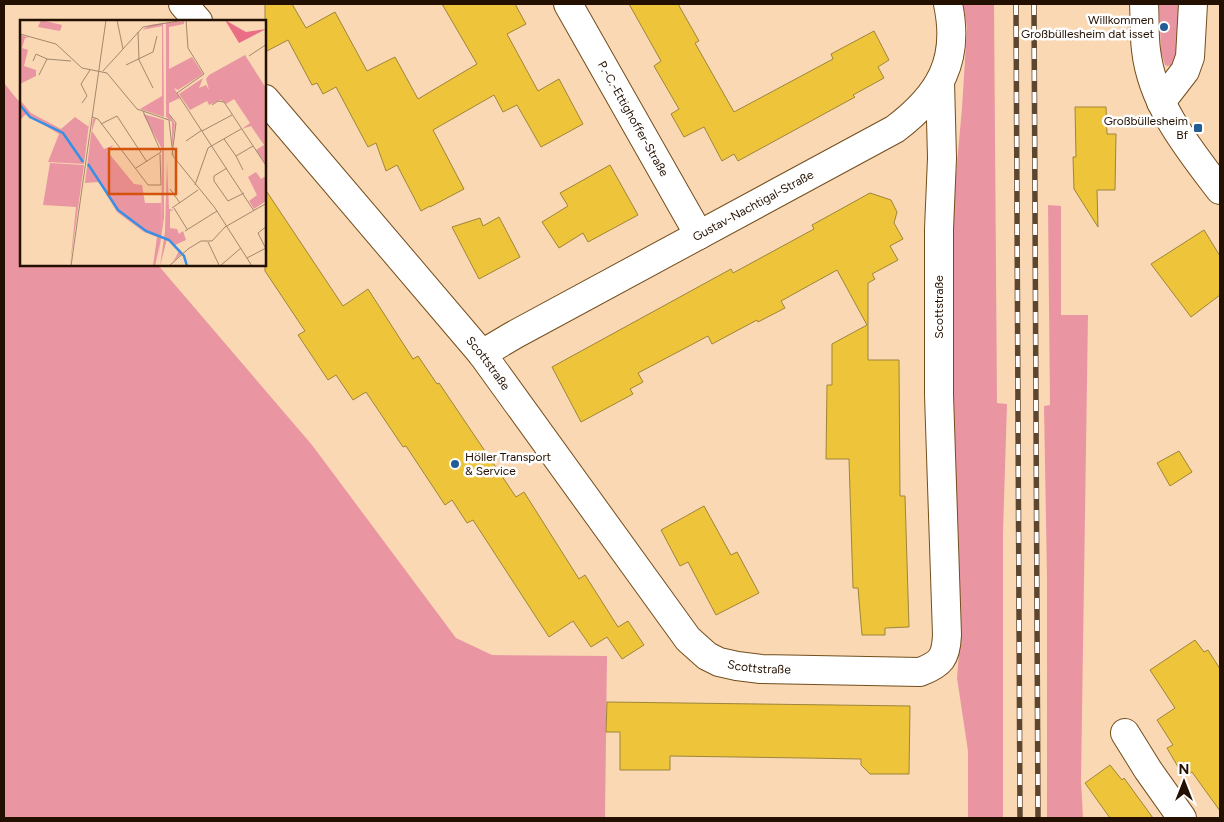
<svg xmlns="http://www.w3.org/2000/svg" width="1224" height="822" font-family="Figtree,sans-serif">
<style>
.green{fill:#ea96a2}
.building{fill:#eec43b;stroke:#9f8538}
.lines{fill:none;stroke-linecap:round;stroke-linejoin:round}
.minor-casing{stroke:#734e1d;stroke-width:30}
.minor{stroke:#fff;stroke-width:28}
.rail-casing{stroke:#5d4630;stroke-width:5.5}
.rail{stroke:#fff;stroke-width:4;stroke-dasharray:11;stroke-linecap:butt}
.poi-dot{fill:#235d95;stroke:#fff;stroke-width:2}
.labels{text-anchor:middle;stroke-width:5;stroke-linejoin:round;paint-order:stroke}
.poi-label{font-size:12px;fill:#231000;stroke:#fff;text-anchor:end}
.street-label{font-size:12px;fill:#231000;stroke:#fff}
.inset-river{fill:none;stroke:#3790e5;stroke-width:2.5}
.inset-road{fill:none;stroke:#a3886b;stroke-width:1}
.view{fill:#d4520b;fill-opacity:0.15;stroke:#d4520b;stroke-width:2.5}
.inset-edge{fill:none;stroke:#231000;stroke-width:2.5}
</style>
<rect width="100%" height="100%" fill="#f9d8b3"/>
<g class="green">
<path d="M963 4H994L997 403 1007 404 1003 533V818H968V751L957 678 959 653 954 511 951 230 962 108 967 28Z"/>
<path d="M1159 4H1184L1175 65 1167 66 1165 65 1161 52Z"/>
<path d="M4 83 21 104V265H158L312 445 456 638 492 655 607 656 605 818H4Z"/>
<path d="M1048 205 1061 206V315H1088L1081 780 1083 818H1047V578L1044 406 1050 405Z"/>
</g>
<g class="building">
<path d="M265 4H292L306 28 335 12 367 71 395 57 418 99 477 64 442 4H515L526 24 507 34 538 91 559 79 583 124 541 147 517 105 503 112 494 95 433 130 464 189 430 207V206L421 211 397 165 386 171 376 143 368 147 336 87 323 94 317 83 312 85 288 40 265 52Z"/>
<path d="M629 4H678L699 41 695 43 734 112 833 59 831 54 874 31 889 60 878 67 884 78 853 95 855 97 738 161 734 154 722 161 704 127 684 137 671 114 679 109 654 66 661 61Z"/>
<path d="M1075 107H1106L1107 134H1116L1115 190H1097L1098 227 1074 189 1073 157H1076Z"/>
<path d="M610 165 638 215 588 242 583 233 559 248 542 222 568 206 560 193Z"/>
<path d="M265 189 343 306 368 289 413 359 418 356 437 384 439 383 516 497 524 492 579 579 585 575 618 627 628 621 644 645 622 659 607 637 591 647 573 621 549 637 473 520 467 523 452 500 445 505 406 446 403 447 366 392 353 400 336 375 328 380 298 335 305 331 265 271Z"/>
<path d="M870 193 891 200 897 212 894 223 903 239 890 246 898 260 872 274 875 279 868 283V360H899L900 496H905L909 627 885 628V635H862L858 588H853L849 459H826L827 385H832V344L867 325 837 270 781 301 785 308 758 322 757 320 712 344 708 336 638 373 643 382 630 389 633 394 581 422 552 367 731 269 733 273 814 229 812 225Z"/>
<path d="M499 217 520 257 479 279 452 227 480 218 483 226Z"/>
<path d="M1204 230 1220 256V295L1191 317 1151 264Z"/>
<path d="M1179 451 1192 472 1170 486 1157 463Z"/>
<path d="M704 506 731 555 737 552 759 593 716 615 688 562 680 566 661 530Z"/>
<path d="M1195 640 1204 652 1208 650 1220 669V811L1192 772 1184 777 1167 748 1173 745 1157 720 1175 708 1150 670Z"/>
<path d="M607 702 910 706 909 774H870L861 765V759L804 758 670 756V770H620V732H606Z"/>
<path d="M1110 765 1122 780 1124 778 1153 818H1110L1085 783Z"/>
</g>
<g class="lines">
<defs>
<g id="minor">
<path d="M183 4 198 21"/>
<path id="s1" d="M568 4 699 235"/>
<path d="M1144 4C1145 19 1144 35 1146 50 1152 104 1188 148 1220 190"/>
<path id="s2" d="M265 99 482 354 688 639 707 656 719 662 737 666 761 669 920 672C941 664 946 658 947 635L939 395V229L942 158 940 81"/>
<path d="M1161 102 1185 71 1190 57 1193 4"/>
<path id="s3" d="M482 354 514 335 895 129C940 95 960 61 948 4"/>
<path d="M1125 733 1148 770 1182 818"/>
</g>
</defs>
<use href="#minor" class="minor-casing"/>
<use href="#minor" class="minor"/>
<defs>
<g id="rail">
<path d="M1016 4 1020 818"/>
<path d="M1034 4 1038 818"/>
</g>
</defs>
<use href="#rail" class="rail-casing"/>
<use href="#rail" class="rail"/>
</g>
<g class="poi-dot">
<circle cx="1164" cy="27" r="5"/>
<rect x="1193" y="123" width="10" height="10" rx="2.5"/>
<circle cx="455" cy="464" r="5"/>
</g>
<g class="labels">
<g class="poi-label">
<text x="1154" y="24">Willkommen<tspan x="1154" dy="14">Großbüllesheim dat isset</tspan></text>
<text x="1188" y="125">Großbüllesheim<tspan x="1188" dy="14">Bf</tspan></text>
<text x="465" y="461" text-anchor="start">Höller Transport<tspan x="465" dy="14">&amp; Service</tspan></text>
</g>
<g class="street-label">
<text dy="4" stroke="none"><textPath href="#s1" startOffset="132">P.-C.-Ettighoffer-Straße</textPath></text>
<text dy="4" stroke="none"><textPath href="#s3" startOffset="309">Gustav-Nachtigal-Straße</textPath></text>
<text transform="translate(939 307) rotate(-90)" y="4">Scottstraße</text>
<text dy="4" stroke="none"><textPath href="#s2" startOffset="346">Scottstraße</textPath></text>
<text dy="4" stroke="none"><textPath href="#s2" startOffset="766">Scottstraße</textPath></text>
</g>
</g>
<g transform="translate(20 20)">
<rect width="246" height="246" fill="#f9d8b3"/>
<path d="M21 0 42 5 40 11 18 7ZM164 1V4L149 7V49L172 37 183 54 158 70 154 68 160 78 149 83V94L155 104 152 129V102L146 97V3ZM143 3 144 97 120 89 142 76V6L122 10 130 5ZM1 15 9 18H5L2 28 8 30 4 46 16 50V56L0 64ZM225 35 246 68V145L236 130 244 125 231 106 222 109 230 103 214 79 206 84 201 80 189 85 187 81 170 90 159 74 183 58 179 68 186 65 189 70 186 59 189 55ZM0 80 11 93 41 109 55 97 69 107 70 96 64 144 28 142 39 114 6 94 0 100ZM123 94 144 100V198L137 246 140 223 135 246H133L137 217 124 212 97 192 79 162 65 163 64 170 73 99 76 98 72 111 84 129 94 125 87 131 114 164 122 165 125 183H141V214L142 129ZM147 140 149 189 154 190 150 191V208L157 209 159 214 163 211 166 220 155 225 162 233 153 242 159 231 147 219 140 246 145 211ZM30 143 64 145 50 246 56 187 23 185ZM236 152 241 159 246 156V181L234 189 229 181 237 175 228 157Z" fill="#ea96a2"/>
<path d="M205 0 226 12 246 9 219 23Z" fill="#ea6f86"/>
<path class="inset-river" d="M0 85 10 97 43 113 63 142M68 144 98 190 126 211 149 220 164 236 167 246"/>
<path class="inset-road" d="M97 0 103 29M166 0 168 28 184 54 157 73 234 191M118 12 119 40 133 68M0 14 36 24 62 48 87 53 117 89 149 100 153 136 195 188 232 246M229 36 247 24M13 41 16 34 27 39M106 45 133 32 137 16M83 51 123 7 164 0M19 55 27 39 51 41M62 83 67 76 61 64 70 50M192 85 198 81 204 82 247 147M149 94 156 103 152 135M72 97 78 99 128 165H141L140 134M81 104 97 96 127 142M182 111 212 95M204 119 216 136 233 126M166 121 182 110M216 136 223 150M116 148 141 132 123 91M207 148 194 156V161L208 181 224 173M175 165 188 128 221 109M150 169 160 183M152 188 178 170M154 188 167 209M247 206 238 213 247 231M165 211 197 191M188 222 199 245M227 238 246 228M51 246 86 0M149 246 168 229 181 221H192L205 207 247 183M200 246 221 228"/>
<path class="view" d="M89 129H156V174H89Z"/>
<rect width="246" height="246" class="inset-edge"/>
</g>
<rect width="1224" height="822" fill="none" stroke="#231000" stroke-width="10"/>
<g transform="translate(1184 782)" stroke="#ffffff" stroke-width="4" paint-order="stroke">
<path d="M0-4L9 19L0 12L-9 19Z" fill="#231000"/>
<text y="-8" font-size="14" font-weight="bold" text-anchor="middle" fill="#231000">N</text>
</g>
</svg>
